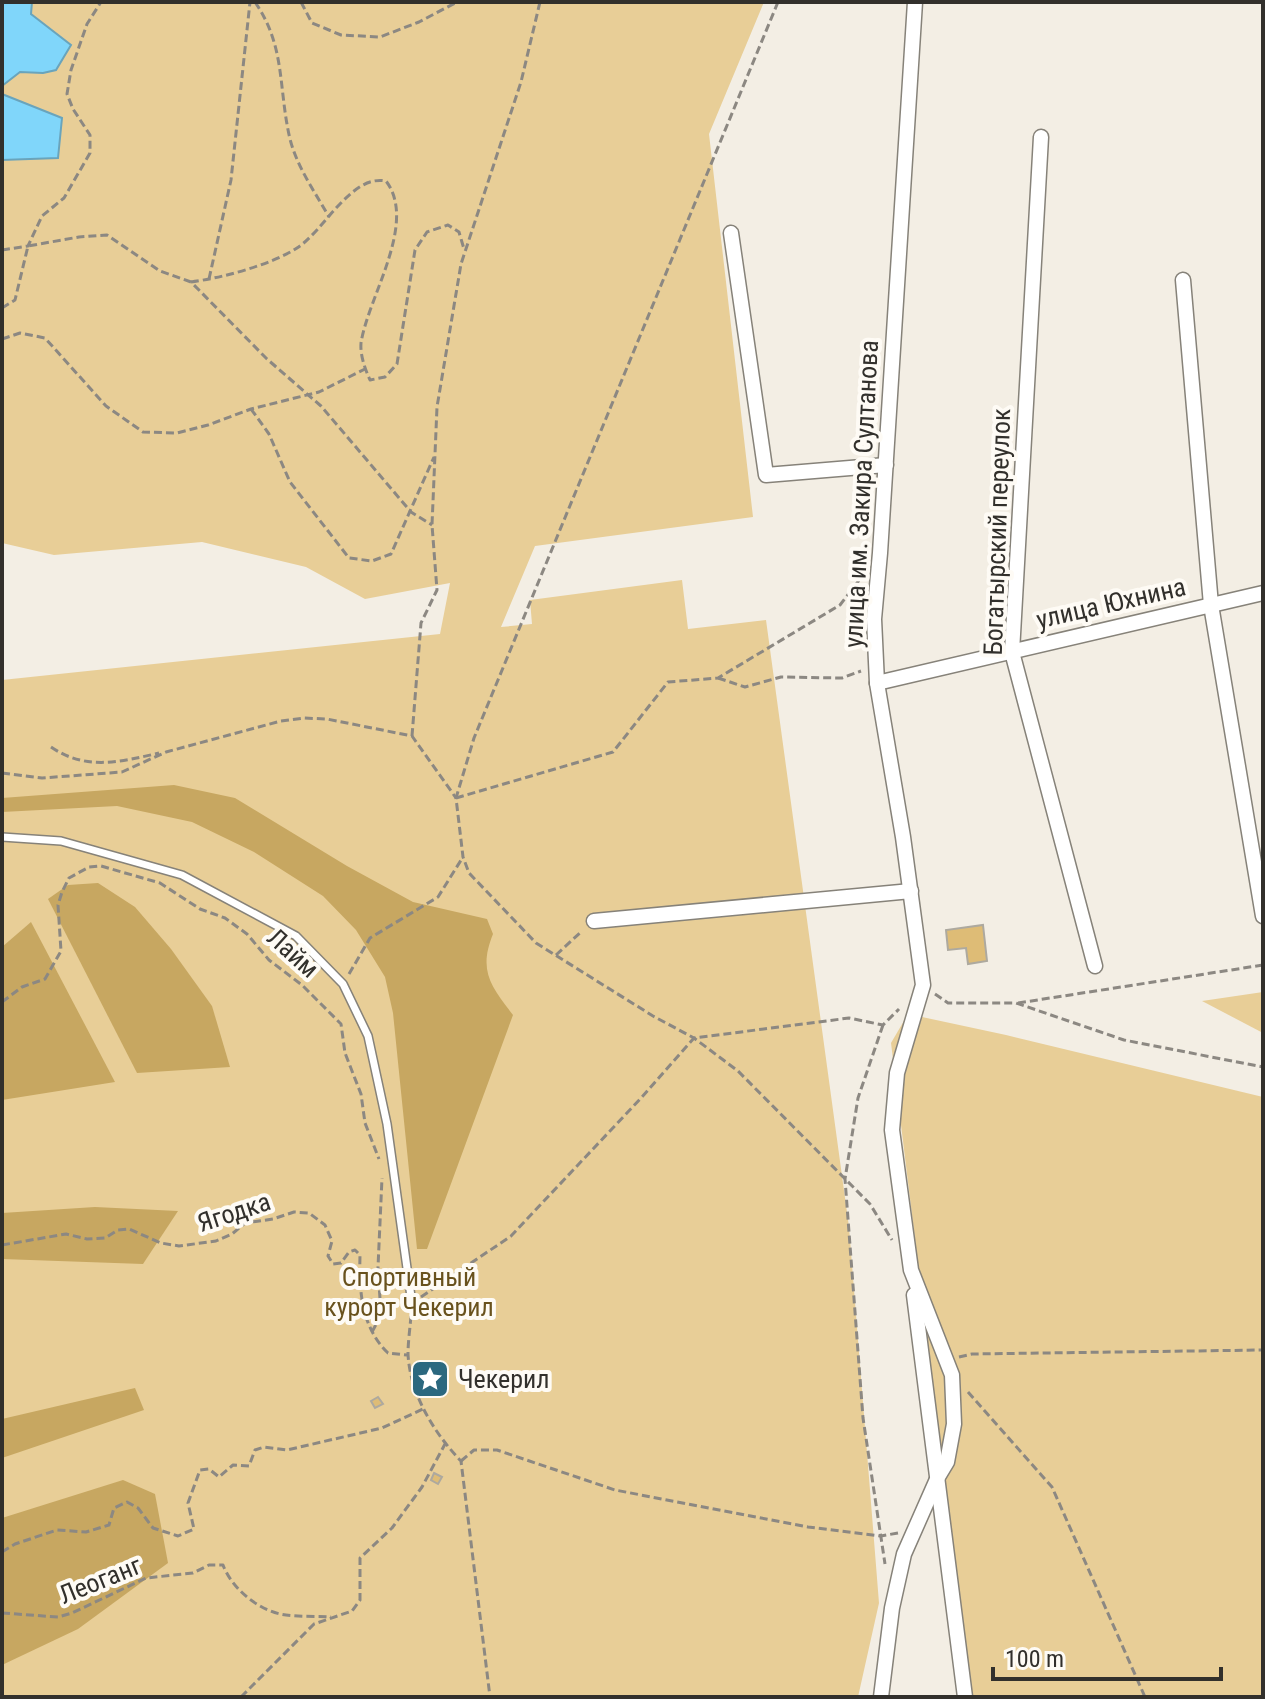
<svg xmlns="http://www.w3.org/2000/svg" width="1265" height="1699" font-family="'Roboto Condensed',sans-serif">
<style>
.green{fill:#e8ce97}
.forest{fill:#c7a761}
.water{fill:#80d6fa;stroke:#69a4bc;stroke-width:2}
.building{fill:#debc76;stroke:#ada99f;stroke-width:2}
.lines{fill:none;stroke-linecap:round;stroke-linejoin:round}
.service-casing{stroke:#868279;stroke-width:10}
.minor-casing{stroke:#868279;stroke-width:17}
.path{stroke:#8c8882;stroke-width:3;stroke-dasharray:8 4;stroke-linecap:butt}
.service{stroke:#fff;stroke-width:7}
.minor{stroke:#fff;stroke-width:14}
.labels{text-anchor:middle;stroke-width:8;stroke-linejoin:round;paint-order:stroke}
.street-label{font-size:26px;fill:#32302c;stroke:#fefbf5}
.park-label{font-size:26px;fill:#69521d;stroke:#fefbf5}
.poi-label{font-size:26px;fill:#32302c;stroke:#fefbf5;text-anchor:start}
</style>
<rect width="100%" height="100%" fill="#f3eee4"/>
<g class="green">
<path d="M2 2H764L709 134 753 517 535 546 501 627 532 624 530 600 682 580 688 629 766 620 849 1227 879 1603 858 1697H2V680L440 634 450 583 365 599 306 567 202 542 54 555 2 543Z"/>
<path d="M1263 992V1033L1202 1001Z"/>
<path d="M908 1014 1006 1035 1263 1097V1697H971L891 1043Z"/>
</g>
<g class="forest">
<path d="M174 785 235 798 347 866 413 902 487 919 493 934C478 971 491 986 513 1015L427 1249H417L393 1013 385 977 356 930 323 896 254 852 192 822 117 806 2 812V798Z"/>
<path d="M98 883 135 907 171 949 212 1006 230 1067 137 1073 48 899 68 885Z"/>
<path d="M31 922 115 1082 2 1100V947Z"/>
<path d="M95 1207 178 1211 143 1264 2 1259V1213Z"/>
<path d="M135 1388 144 1410 2 1458V1419Z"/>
<path d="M123 1480 155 1494 168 1563 78 1629 2 1665V1518Z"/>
</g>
<g class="water">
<path d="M2 2H32L31 14 71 45 56 70 43 73 20 72 2 86Z"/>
<path d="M2 94 62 118 58 158 2 160Z"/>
</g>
<g class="building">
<path d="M983 925 987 961 968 964 966 948 948 950 946 930Z"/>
<path d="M378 1397 383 1404 375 1408 371 1401Z"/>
<path d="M434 1473 442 1477 438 1484 431 1480Z"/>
</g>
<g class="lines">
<defs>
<path id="service" d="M2 837 61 841 182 875 296 936 343 984 368 1036 387 1124 412 1304"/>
<g id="minor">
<path d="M1041 137 1012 652 1095 966"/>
<path d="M731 233 766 475 886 465"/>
<path d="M1183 280 1211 605 1263 916"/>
<path d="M877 683 1263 593"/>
<path d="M594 921 911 891"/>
<path d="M914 1295 965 1697"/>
<path d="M881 1697 892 1608 904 1554 938 1477 947 1462 954 1424 952 1375 911 1270 892 1130 897 1073 923 985 903 837 877 683 874 619 880 553 915 2"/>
</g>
</defs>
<use href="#service" class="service-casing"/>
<use href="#minor" class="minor-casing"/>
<g class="path">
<path d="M255 2C286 47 278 88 290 139 297 167 315 192 329 217"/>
<path d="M301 2 312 23 341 35 380 37 419 22 457 2"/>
<path d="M778 2 474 738 456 798 463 857 469 873 536 943 653 1016 694 1038 738 1071 870 1204 892 1240"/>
<path d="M2 250 28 246 42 216 64 198 90 153V135L73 109 67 94 71 70 87 24 101 2"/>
<path d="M209 279 231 180 250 2"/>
<path d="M191 282C221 278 271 265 297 248 324 231 351 174 386 181 418 223 368 297 361 343 360 355 365 369 370 380L385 377 397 364 415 250 427 232 448 225 459 232 464 249"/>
<path d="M2 308 15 300 28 246 79 237 107 235 160 271 191 282 267 359 321 406 411 512 432 525"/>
<path d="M2 339 20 333 45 338 106 406 143 432 177 433 208 425 251 409 319 392 365 369"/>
<path d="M251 409 269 434 290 482 349 558 372 561 391 554 434 457"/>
<path d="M718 678 745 687 781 677 842 678 861 671"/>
<path d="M412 736 421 623 437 590 432 525 437 407 461 264 521 82 540 2"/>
<path d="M51 747C86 771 120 762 159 753"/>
<path d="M2 773 42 778 122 772 166 752 281 721 304 718 327 719 412 736 456 798"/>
<path d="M456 798 613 752 668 682 718 678 840 605 864 574"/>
<path d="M556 955 582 931"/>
<path d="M349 974 370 938 438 897 463 857"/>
<path d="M935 994 948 1003H1016L1124 1040 1263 1067"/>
<path d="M2 1002 22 987 45 979 61 951 58 905 62 892 69 878 89 867 101 866 160 883 200 909 225 918 247 934 269 960 302 985 341 1024 345 1053 361 1094 365 1123 379 1159"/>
<path d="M1018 1003 1263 965"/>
<path d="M883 1025 858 1098 845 1179 863 1418 885 1564"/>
<path d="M2 1245 66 1234 87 1239 105 1238 118 1230 129 1229 161 1243 179 1246 216 1241 232 1234 245 1223 273 1219 294 1212 309 1213 325 1225 332 1241 328 1256 333 1264 341 1263 349 1252 355 1250 360 1255C359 1290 361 1327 388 1353L407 1355"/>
<path d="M421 1297 511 1236 642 1097 694 1038 849 1018 883 1025 899 1009"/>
<path d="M411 1316C410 1328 408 1342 408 1354 410 1394 434 1433 461 1461L490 1697"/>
<path d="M372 1332 381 1315 378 1267 382 1178"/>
<path d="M959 1357 972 1354 1263 1350"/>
<path d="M968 1392 1052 1487 1145 1697"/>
<path d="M461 1461 474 1450H497L615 1490 808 1527 881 1536 898 1533"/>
<path d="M2 1552 15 1544 57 1530 86 1532 109 1525 114 1508 127 1502 138 1508 153 1528 178 1536 194 1529 188 1503 200 1470 209 1469 219 1477 233 1465 249 1466 255 1450 264 1447 287 1450 382 1428 423 1409"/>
<path d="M2 1613 58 1617 72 1613 146 1578 193 1573 209 1565H223C232 1589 260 1612 286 1615 301 1617 317 1616 331 1617"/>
<path d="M241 1697 314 1624 352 1611 360 1600V1558L392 1528 422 1487 445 1444"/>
</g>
<use href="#service" class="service"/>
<use href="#minor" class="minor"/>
</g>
<defs>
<symbol id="sight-square" viewBox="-11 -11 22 22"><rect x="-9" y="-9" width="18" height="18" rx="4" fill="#2b687f" stroke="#fefbf5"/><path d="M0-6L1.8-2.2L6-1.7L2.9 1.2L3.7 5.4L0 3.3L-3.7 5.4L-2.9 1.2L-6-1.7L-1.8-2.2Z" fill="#fff"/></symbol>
</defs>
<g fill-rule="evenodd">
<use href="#sight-square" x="408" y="1357" width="44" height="44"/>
</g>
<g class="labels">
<g class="street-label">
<text transform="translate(861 494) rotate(-87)" y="9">улица им. Закира Султанова</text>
<text transform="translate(997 532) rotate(-88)" y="9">Богатырский переулок</text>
<text transform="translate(1111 603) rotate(-13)" y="9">улица Юхнина</text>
<text transform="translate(293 953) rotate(42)" y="9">Лайм</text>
<text transform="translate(234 1212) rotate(-18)" y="9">Ягодка</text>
<text transform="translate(100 1580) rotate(-22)" y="9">Леоганг</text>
</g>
<g class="park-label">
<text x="409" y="1286">Спортивный<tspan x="409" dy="30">курорт Чекерил</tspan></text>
</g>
<g class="poi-label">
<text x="458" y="1388">Чекерил</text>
</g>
</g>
<rect width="1265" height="1699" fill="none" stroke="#32302c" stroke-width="8"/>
<path d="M993 1667v12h228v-12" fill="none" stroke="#32302c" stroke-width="4"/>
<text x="1005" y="1667" font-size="24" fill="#32302c" stroke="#fefbf5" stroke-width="6" paint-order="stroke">100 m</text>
</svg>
